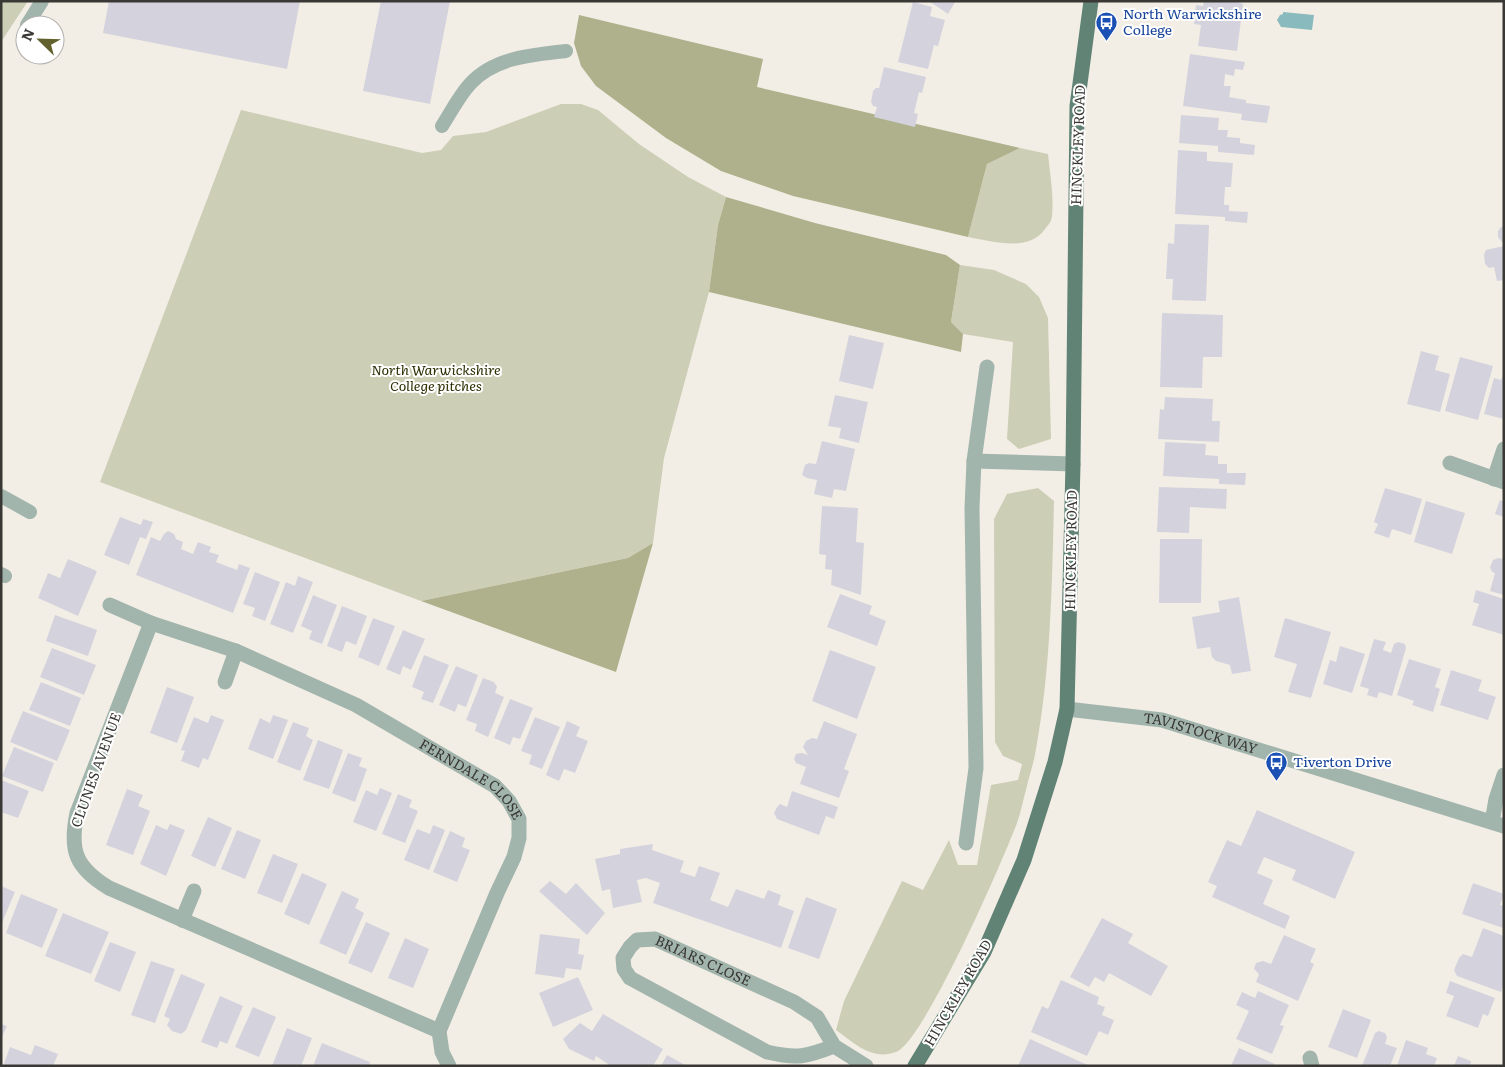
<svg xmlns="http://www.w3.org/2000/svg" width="1505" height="1067" font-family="Literata,serif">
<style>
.green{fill:#ccceb6}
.forest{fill:#aeb18b}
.water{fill:#89babd}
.building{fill:#d4d3dd}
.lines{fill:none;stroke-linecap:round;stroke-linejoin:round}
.lane{stroke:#a2b5ad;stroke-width:14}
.street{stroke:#a2b5ad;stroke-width:15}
.primary{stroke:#618376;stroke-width:15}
.labels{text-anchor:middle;stroke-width:4;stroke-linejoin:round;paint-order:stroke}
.transit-label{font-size:14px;fill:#164399;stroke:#fff;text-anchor:start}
.street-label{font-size:14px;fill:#3a3835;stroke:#fff}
.park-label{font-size:14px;font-style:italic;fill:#2c2d00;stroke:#fff}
</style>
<rect width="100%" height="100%" fill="#f3eee5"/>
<g class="green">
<path d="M1 1H28L1 42Z"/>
<path d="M561 104H581L598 110 639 144 688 177 726 197 718 225 709 292 664 458 653 543 628 558 421 601 100 482 241 110 422 153 441 150 453 136 486 132Z"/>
<path d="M1020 148 1048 154C1050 174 1054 196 1052 216 1052 221 1048 225 1045 229 1028 253 992 241 968 237L987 164Z"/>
<path d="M960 265 994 270 1026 284 1039 297 1048 318 1051 439 1019 449 1007 439 1013 342 963 334 951 322Z"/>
<path d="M1038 488 1054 501C1052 584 1051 667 1036 749 1034 763 1029 776 1026 790 1023 800 1021 812 1017 823 1004 858 924 1042 896 1052 872 1061 854 1043 836 1030L844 1001 902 881 923 890 949 840 958 865H977L991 785 1018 780 1022 764 1003 756 995 742 994 519 1007 494Z"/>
</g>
<g class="forest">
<path d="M579 15 763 59 757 87 1020 148 987 164 968 237 793 196 721 171 666 138 596 86 581 66 574 43Z"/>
<path d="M726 197 815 223 946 255 960 265 951 322 963 334 961 352 709 292 718 225Z"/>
<path d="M653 543 616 672 421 601 628 558Z"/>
</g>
<path class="water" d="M1283 12 1314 15 1312 30 1281 27 1277 20 1280 15 1283 14Z"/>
<g class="building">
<path d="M109 1H300L287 69 103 33Z"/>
<path d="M381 1H450L430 104 363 91Z"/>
<path d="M929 1H954L955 2 948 14Z"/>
<path d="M1204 1H1234L1243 4 1237 51 1198 46 1201 25 1194 24 1196 5 1203 6Z"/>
<path d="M913 2 932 7 930 16 945 20 938 46 934 45 928 69 898 62Z"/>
<path d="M1190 54 1245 62 1243 70 1235 69 1234 76 1225 74 1224 86H1231L1229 97 1246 100V103L1270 106 1267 123 1241 120 1242 114 1183 106Z"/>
<path d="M884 67 926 77 922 93 919 92 914 113 918 114 915 127 874 117 877 107 873 106 871 102 873 91 876 88H879Z"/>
<path d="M1181 115 1219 118 1218 130H1228L1227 137 1240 138V143L1255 145 1254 155 1218 152V146L1179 143Z"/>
<path d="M1178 150 1207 152V161L1233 163 1231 187H1225L1224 205H1229V211L1248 212 1247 223 1225 221V217L1175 214Z"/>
<path d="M1175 224 1209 225 1206 301 1172 300 1173 279H1166L1168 243 1174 244Z"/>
<path d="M1504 226V241L1502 242 1498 237V231L1501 227Z"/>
<path d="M1504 246V280L1497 281 1494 267 1489 268 1485 264 1484 255 1486 250Z"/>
<path d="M1162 313 1223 315 1222 357H1203L1202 388 1160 387Z"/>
<path d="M849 335 884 343 873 389 839 381Z"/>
<path d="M1421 351 1439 356 1435 370 1450 374 1440 412 1407 404Z"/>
<path d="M1460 357 1493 366 1478 420 1445 411Z"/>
<path d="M1504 372V419L1484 414 1494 378 1501 380Z"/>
<path d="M835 395 868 402 859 443 839 438 841 428 828 426Z"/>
<path d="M1165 397 1213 399 1212 421H1220L1219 442 1158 439 1160 409 1164 410Z"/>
<path d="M822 441 855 449 846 491 834 489 832 498 814 494 817 480 807 478 802 475 805 465 809 463 816 464Z"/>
<path d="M1165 442 1206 444 1205 455 1218 456V464H1227V473H1246L1245 485 1219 484V479L1163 476Z"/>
<path d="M1159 487 1227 489 1226 509 1190 507 1189 533 1157 532Z"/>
<path d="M1385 488 1422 499 1411 535 1392 529 1389 538 1374 533 1378 524 1374 522Z"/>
<path d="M1500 500 1504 502V517L1495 514Z"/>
<path d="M1426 501 1465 513 1452 554 1414 542Z"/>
<path d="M822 506 858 508 856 542 864 543 861 595 831 585 832 570 825 569 826 555 819 554Z"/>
<path d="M120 517 141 525 143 519 153 522 146 539 140 537 129 565 104 555Z"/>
<path d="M168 531 174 534 176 539 183 542 181 549 193 554 198 542 211 547 209 552 219 555 216 562 237 570 239 564 250 568 233 613 136 575 151 537 160 541 164 534Z"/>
<path d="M1160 539H1202L1201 603H1159Z"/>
<path d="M1498 558 1504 559V595L1490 591 1495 573 1492 572 1490 567 1493 560Z"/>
<path d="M68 559 97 571 78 616 38 598 48 573 60 578Z"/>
<path d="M255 572 280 582 265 621 252 616 255 608 243 604Z"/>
<path d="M298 576 313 582 293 633 270 624 286 582 295 586Z"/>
<path d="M1476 590 1504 599V635L1472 625 1479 604 1473 602Z"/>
<path d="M840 594 872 606 869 614 886 621 877 646 827 627Z"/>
<path d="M313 595 337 605 322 644 309 639 312 631 301 626Z"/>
<path d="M1239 597 1251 671 1232 674 1230 665 1216 661 1212 657 1210 647 1197 649 1192 617 1220 612 1218 601Z"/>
<path d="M342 606 367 616 356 645 346 641 342 652 327 646Z"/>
<path d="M55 615 97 630 88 656 46 641Z"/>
<path d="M373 618 395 626 379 666 358 657Z"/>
<path d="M1285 618 1331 632 1311 698 1288 692 1297 664 1274 657Z"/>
<path d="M403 630 425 639 411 670 403 666 400 675 386 669Z"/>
<path d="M1374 639 1386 642 1383 650 1391 653 1394 644 1398 642 1405 644 1406 648 1392 696 1379 692 1377 698 1367 695 1369 689 1360 686Z"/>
<path d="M1340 646 1365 654 1352 693 1323 684 1330 660 1336 662Z"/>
<path d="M52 648 96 665 84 695 40 677Z"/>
<path d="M830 650 876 667 857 719 812 701Z"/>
<path d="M424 655 449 665 433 703 421 699 424 692 412 687Z"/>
<path d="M1409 659 1441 669 1435 687 1440 689 1433 712 1412 705 1414 701 1397 695Z"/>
<path d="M456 666 478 675 466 707 458 704 455 712 439 705Z"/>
<path d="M1451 670 1482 680 1478 691 1496 697 1488 720 1440 705Z"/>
<path d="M483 678 494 682 497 687 495 693 504 697 488 737 475 731 477 724 466 720Z"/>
<path d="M41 682 81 698 70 726 29 710Z"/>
<path d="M167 687 194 697 177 743 150 733Z"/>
<path d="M510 699 533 708 520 739 513 737 510 745 494 738Z"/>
<path d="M23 711 70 730 57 761 10 742Z"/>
<path d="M211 715 224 720 208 760 203 758 199 768 181 761 185 751 181 750 194 717 208 723Z"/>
<path d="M273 715 288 720 273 759 248 749 260 718 270 723Z"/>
<path d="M535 717 560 727 542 769 529 764 532 755 521 751Z"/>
<path d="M567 721 580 727 576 736 588 741 575 773 564 769 559 781 546 775Z"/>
<path d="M824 721 857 734 844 769 849 771 839 798 800 784 806 767 796 763 794 759 796 754 802 753 808 755 803 747 806 741 812 738 817 739Z"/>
<path d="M293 722 309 728 306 736 313 740 300 771 277 762Z"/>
<path d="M318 740 343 750 329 789 303 780Z"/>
<path d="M14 747 54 763 43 792 2 776Z"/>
<path d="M348 753 362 758 359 766 367 769 355 802 332 793Z"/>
<path d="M1 780 29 791 18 818 1 812Z"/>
<path d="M380 788 392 793 376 831 353 822 366 790 377 795Z"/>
<path d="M127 789 143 795 138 806 150 811 133 855 106 845Z"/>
<path d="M792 791 838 807 834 819 826 816 819 835 777 819 774 813 777 807 780 804 787 807Z"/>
<path d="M398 794 412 800 409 807 418 811 405 843 382 834Z"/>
<path d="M1257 810 1355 852 1335 899 1292 880 1296 870 1264 857 1257 873 1273 880 1263 904 1290 916 1285 929 1212 897 1217 886 1208 882 1227 840 1241 846Z"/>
<path d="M208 817 232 828 215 867 191 856Z"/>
<path d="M170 824 185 830 166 876 140 864 156 825 167 830Z"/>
<path d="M433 825 445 830 429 870 404 860 417 829 430 834Z"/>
<path d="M237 830 261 840 245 879 221 869Z"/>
<path d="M450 831 465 838 462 847 470 850 457 882 433 872Z"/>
<path d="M653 844 652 850 684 861 680 872 695 877 699 866 720 873 710 900 728 907 736 889 764 899 768 890 781 895 778 905 794 911 781 948 653 903 660 883 646 878 637 880 642 902 613 908 610 889 602 891 595 859 620 854V849Z"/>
<path d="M273 854 298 864 282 903 257 893Z"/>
<path d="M302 873 327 884 309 925 284 914Z"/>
<path d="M550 881 566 894 576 883 605 913 587 935 539 891Z"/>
<path d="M1473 883 1504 894 1500 905 1504 906 1503 928 1462 914Z"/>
<path d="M1 886 15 892 1 925Z"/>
<path d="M342 891 359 899 355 908 364 913 346 955 319 943Z"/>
<path d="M21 894 58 909 42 948 6 933Z"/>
<path d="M806 897 837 909 819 959 788 948Z"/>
<path d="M63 913 109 932 91 974 45 956Z"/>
<path d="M1102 918 1133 934 1128 943 1168 966 1151 996 1109 973 1104 982 1095 977 1089 987 1070 977Z"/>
<path d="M366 922 390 933 372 973 348 963Z"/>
<path d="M1483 928 1504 936V984L1501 992 1457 976 1454 970 1459 958 1463 954 1472 957Z"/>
<path d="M540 934 580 939 578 954 584 955 581 970 566 968 564 978 535 974Z"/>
<path d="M1284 935 1316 949 1310 962 1314 964 1298 1001 1256 982 1259 974 1254 969 1256 963 1263 961 1271 964Z"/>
<path d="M405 938 429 949 413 988 388 978Z"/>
<path d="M110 942 136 952 120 992 94 981Z"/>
<path d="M151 961 175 969 155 1023 131 1015Z"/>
<path d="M181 974 205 984 186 1030 181 1034 172 1031 167 1025 170 1019 164 1016Z"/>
<path d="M578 977 593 1010 553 1027 539 993Z"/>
<path d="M1061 980 1099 997 1097 1004 1105 1007 1102 1015 1114 1020 1108 1035 1099 1031 1087 1056 1031 1032 1042 1006 1048 1009Z"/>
<path d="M1450 981 1495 998 1488 1016 1483 1014 1478 1028 1446 1016 1454 996 1446 993Z"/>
<path d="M1258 991 1289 1005 1280 1025 1284 1026 1272 1054 1236 1039 1249 1011 1236 1005 1242 992 1255 998Z"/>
<path d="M220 996 243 1006 227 1044 220 1041 217 1048 201 1042Z"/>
<path d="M253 1007 276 1017 259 1057 235 1047Z"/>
<path d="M1343 1009 1371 1020 1357 1058 1328 1047Z"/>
<path d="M603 1014 663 1049 653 1066H608V1064L596 1056 594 1061 569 1049 563 1039 580 1023 592 1031Z"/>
<path d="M1 1024 7 1026 1 1039Z"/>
<path d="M287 1028 312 1038 301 1066H272Z"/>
<path d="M1379 1031 1385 1033 1387 1037 1385 1044 1397 1048 1390 1066H1362L1375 1033Z"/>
<path d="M1030 1039 1090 1066H1018Z"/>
<path d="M1406 1040 1428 1048 1426 1054 1437 1058 1434 1066H1397Z"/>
<path d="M322 1043 370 1062 369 1066H313Z"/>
<path d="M35 1045 58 1054 53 1066H3L10 1047 31 1055Z"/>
<path d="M1239 1048 1275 1064 1274 1066H1231Z"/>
<path d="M667 1055 687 1066H661Z"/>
<path d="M1458 1056 1471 1061 1470 1066H1454Z"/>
</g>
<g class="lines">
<g class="lane">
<path d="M27 25 42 1"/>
<path d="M442 126C451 112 459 96 470 84 494 57 533 55 566 51"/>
<path d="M1 496 30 512"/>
<path d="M1 574 5 576"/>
</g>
<g class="street">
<path d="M974 461 1073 464"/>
<path d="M1450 463 1504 482"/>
<path d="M1494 479 1504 449"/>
<path id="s1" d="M110 605 151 623 236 651 356 705 495 786 509 801 519 819V838L514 857 497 893 439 1031 442 1052 449 1066"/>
<path d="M151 623 77 813C69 851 76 868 109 888L439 1031"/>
<path d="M225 682 236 651"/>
<path id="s2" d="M1067 709 1162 720 1504 826"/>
<path d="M1492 822 1496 799 1504 775"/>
<path d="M966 843 976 768 972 508 974 461 987 367"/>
<path d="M182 920 194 891"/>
<path id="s3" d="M834 1046C806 1057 797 1059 767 1052L630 978 624 969 623 958 630 947 637 940 655 939 794 1002 817 1017 834 1046 866 1066"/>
<path d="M1310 1058 1312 1066"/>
</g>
<path class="primary" d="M915 1066 984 952 1024 860 1055 762 1067 709 1073 464 1077 106 1091 1"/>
</g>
<defs>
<symbol id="bus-pin" viewBox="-11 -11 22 30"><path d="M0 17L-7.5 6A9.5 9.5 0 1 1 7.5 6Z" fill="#1a4fb4" stroke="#fff"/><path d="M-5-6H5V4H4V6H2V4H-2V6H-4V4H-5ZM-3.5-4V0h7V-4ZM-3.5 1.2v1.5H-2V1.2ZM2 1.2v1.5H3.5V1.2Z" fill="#fff"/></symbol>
</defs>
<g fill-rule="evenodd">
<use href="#bus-pin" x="1094" y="10" width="25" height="34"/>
<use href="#bus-pin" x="1264" y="750" width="25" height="34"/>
</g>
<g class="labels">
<g class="transit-label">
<text x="1123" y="19">North Warwickshire<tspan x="1123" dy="16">College</tspan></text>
<text x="1293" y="767">Tiverton Drive</text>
</g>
<g class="street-label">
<text transform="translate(1078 145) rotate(-88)" y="5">HINCKLEY ROAD</text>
<text transform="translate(1071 550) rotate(-89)" y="5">HINCKLEY ROAD</text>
<text dy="5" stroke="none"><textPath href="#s2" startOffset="136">TAVISTOCK WAY</textPath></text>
<text transform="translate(96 770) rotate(-70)" y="5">CLUNES AVENUE</text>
<text dy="5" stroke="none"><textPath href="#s1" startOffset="404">FERNDALE CLOSE</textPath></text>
<text dy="5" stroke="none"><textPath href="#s3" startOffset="340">BRIARS CLOSE</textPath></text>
<text transform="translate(958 993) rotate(-60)" y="5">HINCKLEY ROAD</text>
</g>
<g class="park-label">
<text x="436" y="375">North Warwickshire<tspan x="436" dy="16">College pitches</tspan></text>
</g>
</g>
<rect width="1505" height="1067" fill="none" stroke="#3a3835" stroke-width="5"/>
<g transform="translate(40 40) rotate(293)"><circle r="24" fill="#ffffff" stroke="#b0afae"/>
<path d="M0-4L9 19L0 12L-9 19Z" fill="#62602c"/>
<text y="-8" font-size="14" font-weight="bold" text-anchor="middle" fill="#3a3835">N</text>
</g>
</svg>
